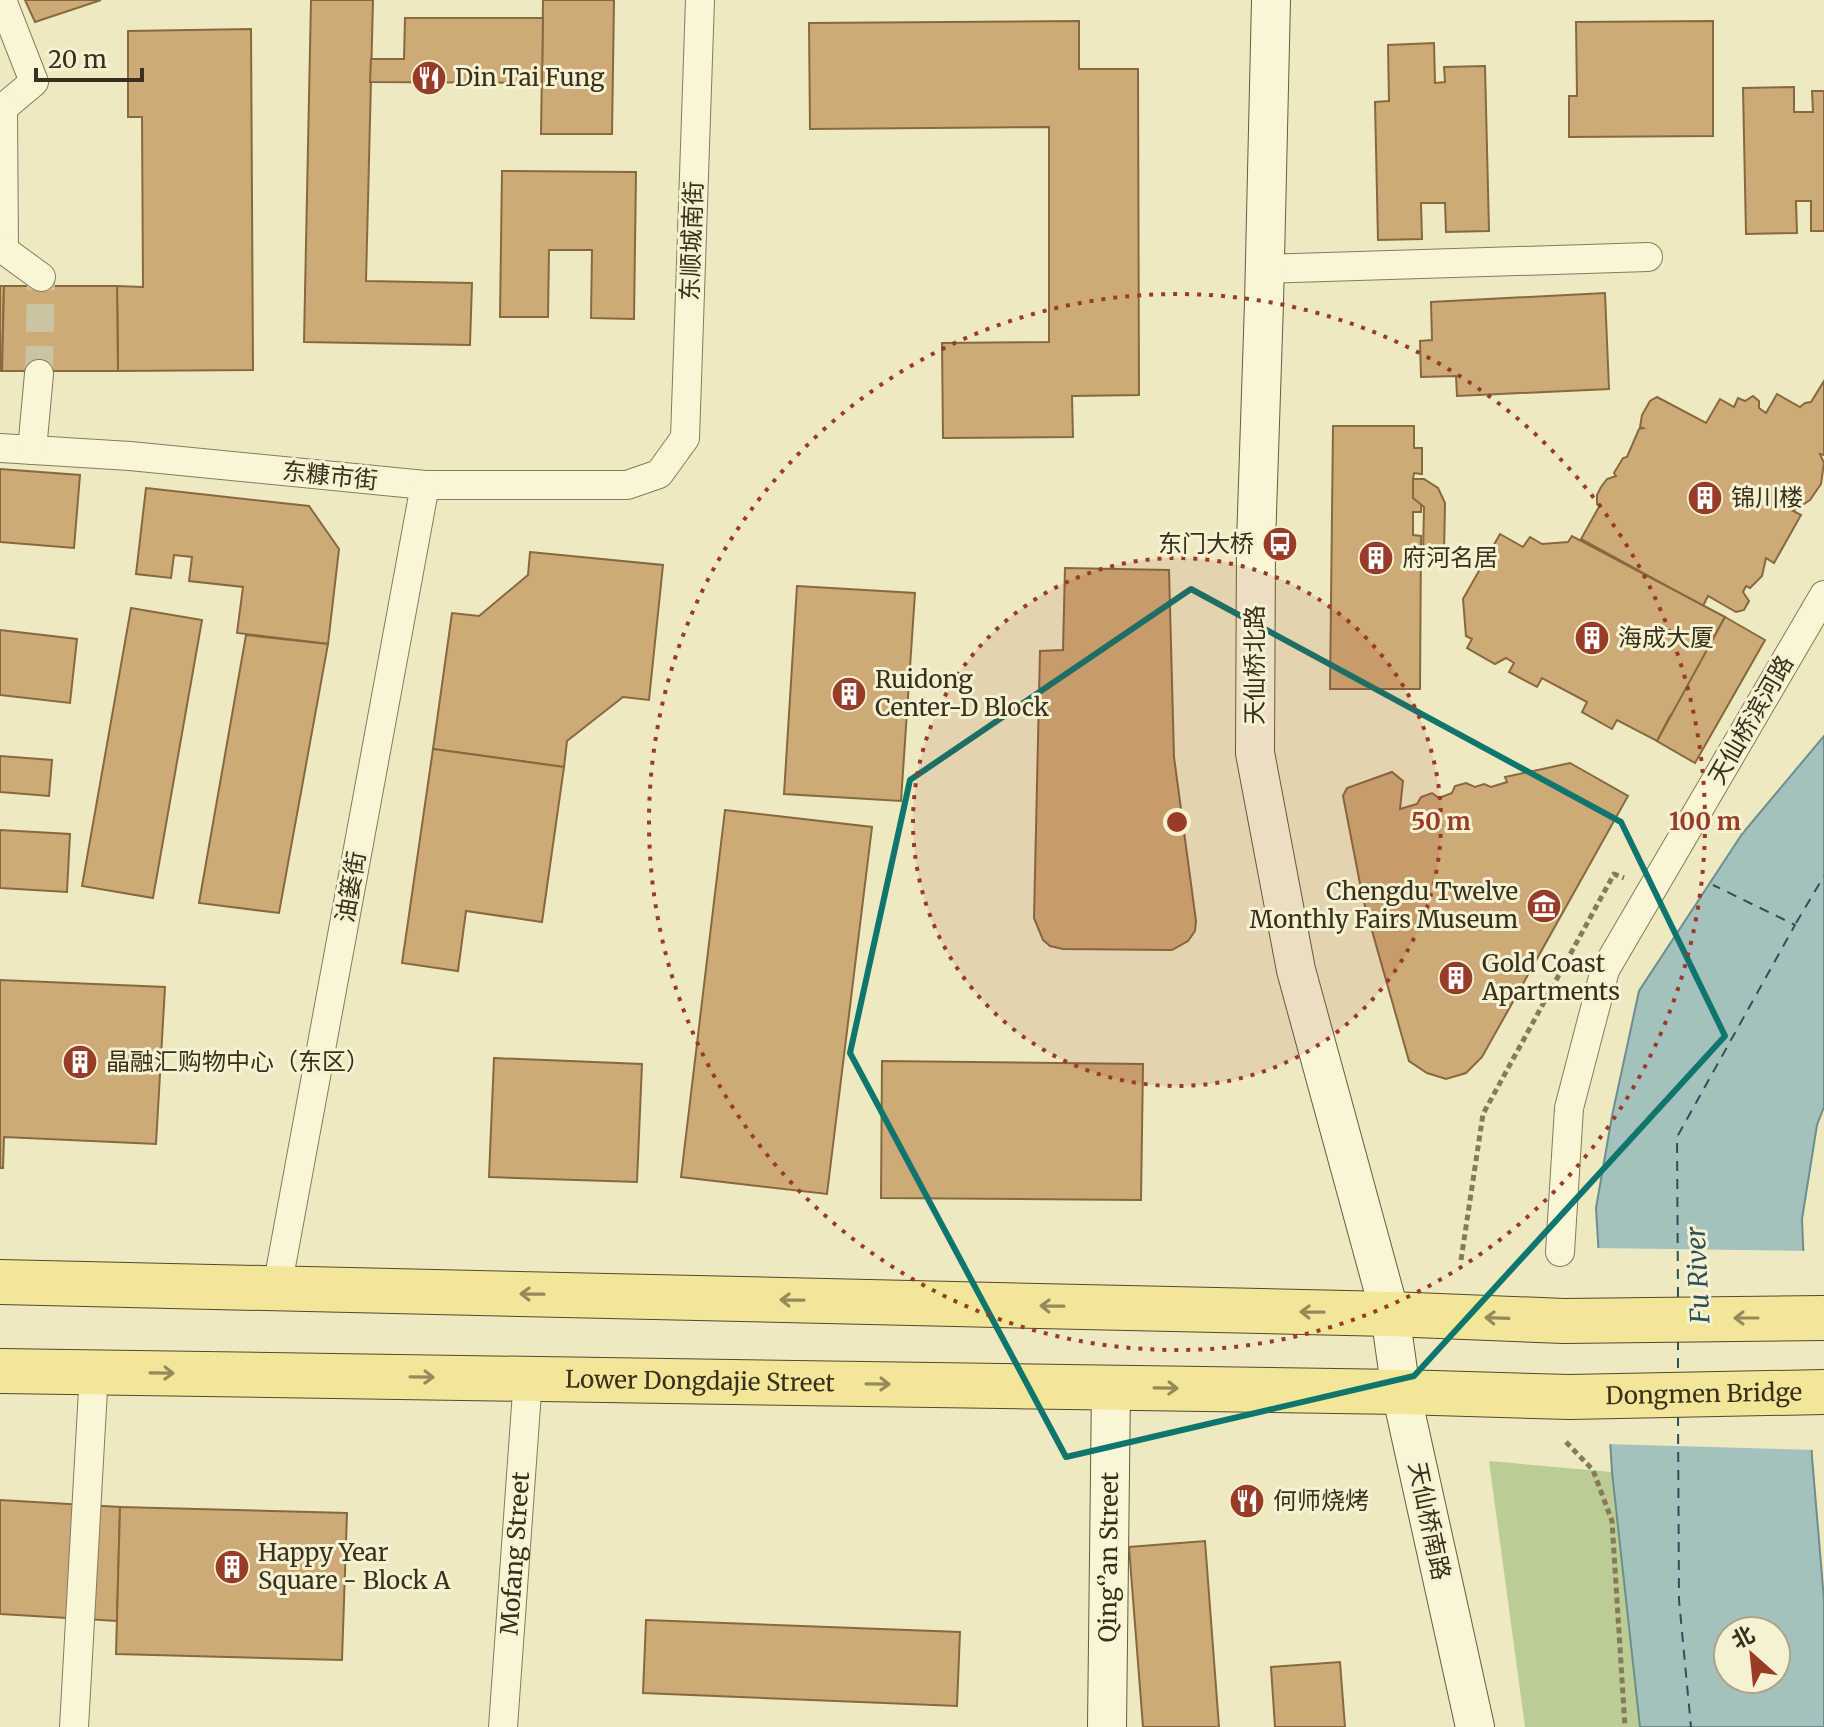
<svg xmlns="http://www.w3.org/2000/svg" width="1824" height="1727" font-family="Merriweather,'Noto Sans SC',serif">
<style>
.green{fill:#bccc95}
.water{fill:#a4c1bd;stroke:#6b8f8c;stroke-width:2;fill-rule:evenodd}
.pier{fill:#eee9c1}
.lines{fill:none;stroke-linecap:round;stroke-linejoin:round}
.ferry{stroke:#2c5258;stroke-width:2;stroke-dasharray:10 8;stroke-linecap:butt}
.building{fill:#cdaa77;stroke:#87693e;stroke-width:2}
.street-tunnel{stroke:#cac4a0;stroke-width:28;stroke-dasharray:28 14;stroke-linecap:butt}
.street-casing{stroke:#887a59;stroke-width:30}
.secondary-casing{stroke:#6a5b3c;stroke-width:40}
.primary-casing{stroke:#56472d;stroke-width:46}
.path{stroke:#887a59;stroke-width:5;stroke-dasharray:6 4;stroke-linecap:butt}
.street{stroke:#f9f5d5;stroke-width:28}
.secondary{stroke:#f9f5d5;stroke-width:38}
.primary{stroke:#f2e798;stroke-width:44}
.oneway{stroke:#958b5a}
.marked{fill:none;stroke:#0f766e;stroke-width:6;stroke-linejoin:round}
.ring{fill:none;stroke:#983c28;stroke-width:4;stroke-dasharray:4 8}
.labels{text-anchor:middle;stroke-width:6;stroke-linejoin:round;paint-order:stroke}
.poi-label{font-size:24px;fill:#382f1d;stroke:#f6f2d1;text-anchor:start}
.street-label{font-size:24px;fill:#382f1d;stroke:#f6f2d1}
.water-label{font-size:26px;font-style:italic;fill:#2c5258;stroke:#f6f2d1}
.centre{fill:#983c28;stroke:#f6f2d1;stroke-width:4}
.ring-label{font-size:24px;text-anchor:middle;font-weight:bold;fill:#983c28;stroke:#f6f2d1;stroke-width:6;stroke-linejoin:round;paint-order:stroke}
</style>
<rect width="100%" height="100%" fill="#eee9c1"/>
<path class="green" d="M1489 1461 1612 1472 1640 1727H1525Z"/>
<path class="water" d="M1824 736V1107L1817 1125 1802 1219 1812 1457 1824 1600V1727H1640L1612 1472 1596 1208 1612 1116 1639 991 1742 834ZM1728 1631H1776V1679H1728Z"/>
<path class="pier" d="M1594 1248 1807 1251 1816 1450 1606 1444Z"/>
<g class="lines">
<g class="ferry">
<path d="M1796 923 1824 876"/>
<path d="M1678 1297 1677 1137 1795 925 1713 885"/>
<path d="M1678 1340V1373"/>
<path d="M1678 1416 1679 1600 1691 1727"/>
</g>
</g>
<g class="building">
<path d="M25 0H101L35 22Z"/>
<path d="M311 0H373L366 281 472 283 470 345 304 342Z"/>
<path d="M543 0H614L612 134H541Z"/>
<path d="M405 18H543L542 83 370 82 371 59H404Z"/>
<path d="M1079 21V69H1138L1139 395 1072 396 1073 437 943 438 942 343 1049 342V127L810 129 809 23Z"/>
<path d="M1713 21V136L1569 137V96H1577L1576 22Z"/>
<path d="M251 29 253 370 118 371 117 286 143 287 142 117H128V31Z"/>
<path d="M1434 43 1435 83 1445 82 1444 67 1485 66 1489 231 1446 232 1445 203H1421L1422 239 1378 240 1375 102 1389 101 1388 45Z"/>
<path d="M1794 87V112H1813L1812 91H1824V231H1811V201H1796L1797 233 1746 234 1743 88Z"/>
<path d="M502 171 636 172 634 319 591 318 592 250H549L548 317H500Z"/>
<path d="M0 286H4L2 371H0Z"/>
<path d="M4 286H117L118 371H2Z"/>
<path d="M1605 293 1609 389 1457 396 1456 376 1421 377 1420 341 1432 340 1431 302Z"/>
<path d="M1824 381V455L1820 454 1824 463 1821 484 1810 500 1793 511 1801 515 1774 563 1766 558 1762 576 1750 588 1746 586 1743 592 1749 601 1744 610 1736 612 1708 596 1703 606 1581 539 1600 505 1597 504V495L1601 487 1607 479 1616 476 1614 473 1623 458 1627 457 1639 429 1643 428 1640 427 1642 415 1650 401 1657 397 1706 423 1720 399 1734 407 1738 398 1745 401 1753 396 1759 401V408L1766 413 1777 394 1800 407 1805 403 1811 402Z"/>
<path d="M1333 426H1414V448H1422V474L1414 473 1413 479V485L1422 486 1421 512H1413V535L1421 536 1420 689H1330Z"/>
<path d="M0 469 80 475 74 548 0 542Z"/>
<path d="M1413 479H1424L1438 488 1445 503 1444 554H1423L1424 507 1413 498Z"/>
<path d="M146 488 309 506 339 549 328 644 237 633 243 587 189 581 192 557 174 555 171 578 136 574Z"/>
<path d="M1500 534 1523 547 1530 537 1542 544 1568 542 1572 536 1725 617 1697 669 1691 694 1670 716 1657 741 1617 720 1612 729 1582 712 1587 702 1542 678 1537 687 1509 672 1514 663 1506 658 1495 664 1467 648 1472 639 1466 636 1463 599Z"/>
<path d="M530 552 663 565 649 700 623 697 567 741 564 767 433 749 452 613 479 616 528 575Z"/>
<path d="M1065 568 1169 570 1174 757 1196 921 1195 931 1188 941 1172 950 1063 949 1050 946 1043 940 1034 918 1040 651 1063 650Z"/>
<path d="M797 586 915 593 901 801 784 794Z"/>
<path d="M131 608 202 620 153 898 82 886Z"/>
<path d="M1725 617 1765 640 1695 763 1657 741Z"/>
<path d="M0 630 77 639 70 703 0 695Z"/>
<path d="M246 635 328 644 279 913 199 903Z"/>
<path d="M433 749 564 767 542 922 466 911 458 971 402 963Z"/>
<path d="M0 756 52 760 49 796 0 792Z"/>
<path d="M1570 763 1628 796 1482 1057 1466 1073 1446 1079 1427 1073 1409 1061 1363 899 1343 796 1347 788 1392 772 1403 781 1400 809 1417 804 1421 797 1432 793 1439 798 1452 793 1455 786 1466 783 1475 787 1484 784 1491 787 1507 782 1505 777Z"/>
<path d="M725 810 872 827 827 1194 681 1177Z"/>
<path d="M0 830 70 834 67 892 0 888Z"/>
<path d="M0 980 165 987 156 1144 4 1137 3 1168H0Z"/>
<path d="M494 1058 642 1064 637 1182 489 1177Z"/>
<path d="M882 1061 1143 1064 1141 1200 881 1198Z"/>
<path d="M0 1500 120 1507 117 1621 0 1614Z"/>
<path d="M120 1507 347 1513 342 1660 116 1654Z"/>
<path d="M1205 1541 1219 1727H1143L1129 1547Z"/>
<path d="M646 1620 960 1632 957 1706 643 1693Z"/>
<path d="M1340 1662 1345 1727H1275L1271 1667Z"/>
</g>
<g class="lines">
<path class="street-tunnel" d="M39 374 41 277"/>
<defs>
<g id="street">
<path d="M2 0 34 82 3 108"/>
<path d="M0 108H3L4 250H0"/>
<path d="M4 250 41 277"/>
<path d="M1265 269 1648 257"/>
<path d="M0 448 130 456 425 485H627L659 474 685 438 700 0"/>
<path d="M32 450 39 374"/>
<path d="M1560 1252 1569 1108 1605 970 1824 595"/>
<path d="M277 1288 425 485"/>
<path d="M74 1727 94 1372"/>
<path id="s1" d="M503 1727 528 1378"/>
</g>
<g id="secondary">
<path d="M1271 0 1264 303 1256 543 1255 753 1296 970 1390 1314 1401 1392 1475 1727"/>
<path id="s2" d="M1107 1727 1111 1387"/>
</g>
<g id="primary">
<path d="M0 1282 1390 1314 1564 1321 1824 1318"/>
<path id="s3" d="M0 1371 1401 1392 1569 1397 1824 1392"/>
</g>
</defs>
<use href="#street" class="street-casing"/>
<use href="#secondary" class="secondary-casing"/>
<use href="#primary" class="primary-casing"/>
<g class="path">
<path d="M1461 1260 1483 1114 1614 874 1624 878"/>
<path d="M1566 1442 1593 1470 1612 1521 1625 1727"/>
</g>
<use href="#street" class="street"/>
<use href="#secondary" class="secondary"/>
<use href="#primary" class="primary"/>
</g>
<defs><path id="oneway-shaft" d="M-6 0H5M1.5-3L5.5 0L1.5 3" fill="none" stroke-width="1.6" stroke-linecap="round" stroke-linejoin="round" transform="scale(2)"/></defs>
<g class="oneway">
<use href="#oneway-shaft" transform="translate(532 1294) rotate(-179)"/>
<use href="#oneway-shaft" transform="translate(792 1300) rotate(-179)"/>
<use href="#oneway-shaft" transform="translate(1052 1306) rotate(-179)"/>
<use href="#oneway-shaft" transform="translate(1312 1312) rotate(-179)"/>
<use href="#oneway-shaft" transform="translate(1497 1318) rotate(-178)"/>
<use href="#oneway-shaft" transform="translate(1746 1318) rotate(180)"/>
<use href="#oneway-shaft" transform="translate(162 1373) rotate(1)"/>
<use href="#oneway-shaft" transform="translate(422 1377) rotate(1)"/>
<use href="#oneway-shaft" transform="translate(878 1384) rotate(1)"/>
<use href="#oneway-shaft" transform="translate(1166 1388) rotate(1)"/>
</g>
<path class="marked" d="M1191 589 1621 822 1725 1036 1414 1376 1066 1457 850 1053 910 780Z"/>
<circle cx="1177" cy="822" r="264" fill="#983c28" fill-opacity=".12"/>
<g class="ring">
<circle cx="1177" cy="822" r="264"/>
<circle cx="1177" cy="822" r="528"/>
</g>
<defs>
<symbol id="restaurant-disc" viewBox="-11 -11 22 22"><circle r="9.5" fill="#983c28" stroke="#f6f2d1"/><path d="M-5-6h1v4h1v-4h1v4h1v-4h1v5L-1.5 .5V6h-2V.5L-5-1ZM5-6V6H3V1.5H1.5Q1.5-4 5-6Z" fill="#fff"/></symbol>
<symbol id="building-disc" viewBox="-11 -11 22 22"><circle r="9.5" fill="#983c28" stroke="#f6f2d1"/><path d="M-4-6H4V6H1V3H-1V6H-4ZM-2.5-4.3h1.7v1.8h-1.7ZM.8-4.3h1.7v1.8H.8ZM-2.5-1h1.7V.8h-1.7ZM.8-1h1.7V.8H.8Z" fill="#fff"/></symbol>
<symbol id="bus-disc" viewBox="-11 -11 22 22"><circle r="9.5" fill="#983c28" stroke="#f6f2d1"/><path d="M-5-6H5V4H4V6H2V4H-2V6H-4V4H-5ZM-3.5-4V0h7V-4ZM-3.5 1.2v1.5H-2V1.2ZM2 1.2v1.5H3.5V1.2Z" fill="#fff"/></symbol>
<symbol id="museum-disc" viewBox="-11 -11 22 22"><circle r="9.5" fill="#983c28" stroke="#f6f2d1"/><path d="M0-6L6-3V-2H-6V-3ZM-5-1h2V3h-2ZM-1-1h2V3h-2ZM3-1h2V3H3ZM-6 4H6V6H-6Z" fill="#fff"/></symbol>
</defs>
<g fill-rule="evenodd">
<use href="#restaurant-disc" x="409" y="58" width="40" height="40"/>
<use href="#building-disc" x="1685" y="478" width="40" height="40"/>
<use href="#bus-disc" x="1260" y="524" width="40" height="40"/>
<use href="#building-disc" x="1356" y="538" width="40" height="40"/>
<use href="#building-disc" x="1572" y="618" width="40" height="40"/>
<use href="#building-disc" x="829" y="674" width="40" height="40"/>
<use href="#museum-disc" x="1524" y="886" width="40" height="40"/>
<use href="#building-disc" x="1436" y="958" width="40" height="40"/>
<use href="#building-disc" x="60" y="1042" width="40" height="40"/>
<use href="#restaurant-disc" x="1227" y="1481" width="40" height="40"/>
<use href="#building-disc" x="212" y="1547" width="40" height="40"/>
</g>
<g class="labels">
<g class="poi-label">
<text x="455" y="86">Din Tai Fung</text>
<text x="1731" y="506">锦川楼</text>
<text x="1254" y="552" text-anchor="end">东门大桥</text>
<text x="1402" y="566">府河名居</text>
<text x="1618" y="646">海成大厦</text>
<text x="875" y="688">Ruidong<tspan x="875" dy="28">Center-D Block</tspan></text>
<text x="1518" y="900" text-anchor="end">Chengdu Twelve<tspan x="1518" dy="28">Monthly Fairs Museum</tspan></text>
<text x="1482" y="972">Gold Coast<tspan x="1482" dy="28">Apartments</tspan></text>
<text x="106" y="1070">晶融汇购物中心（东区）</text>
<text x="1273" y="1509">何师烧烤</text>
<text x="258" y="1561">Happy Year<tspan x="258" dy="28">Square - Block A</tspan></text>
</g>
<g class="street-label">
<text transform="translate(692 241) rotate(-88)" y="8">东顺城南街</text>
<text transform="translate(330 476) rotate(6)" y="8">东糠市街</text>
<text transform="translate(1255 665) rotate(-90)" y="8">天仙桥北路</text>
<text transform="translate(1751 720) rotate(-60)" y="8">天仙桥滨河路</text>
<text transform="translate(351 887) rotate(-80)" y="8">油篓街</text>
<text dy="8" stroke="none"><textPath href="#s3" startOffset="700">Lower Dongdajie Street</textPath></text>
<text dy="8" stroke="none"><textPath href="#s3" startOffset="1704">Dongmen Bridge</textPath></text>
<text transform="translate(1429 1521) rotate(78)" y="8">天仙桥南路</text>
<text dy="8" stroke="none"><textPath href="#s1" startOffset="174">Mofang Street</textPath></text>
<text dy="8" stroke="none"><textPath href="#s2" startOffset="170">Qing‘’an Street</textPath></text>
</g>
<g class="water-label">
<text transform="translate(1698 1275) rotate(-93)" y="9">Fu River</text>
</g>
</g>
<circle cx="1177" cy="822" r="12" class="centre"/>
<g class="ring-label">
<text x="1441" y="830">50 m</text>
<text x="1705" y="830">100 m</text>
</g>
<g transform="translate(1752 1655) rotate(333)"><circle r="38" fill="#f6f2d1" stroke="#aaa489" stroke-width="2"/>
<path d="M0-6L14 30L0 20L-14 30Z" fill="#983c28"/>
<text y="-12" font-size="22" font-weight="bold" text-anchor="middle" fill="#382f1d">北</text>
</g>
<path d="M36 68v12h106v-12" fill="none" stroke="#382f1d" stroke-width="4"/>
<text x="48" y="68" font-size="24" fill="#382f1d" stroke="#f6f2d1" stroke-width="6" paint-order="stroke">20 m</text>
</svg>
